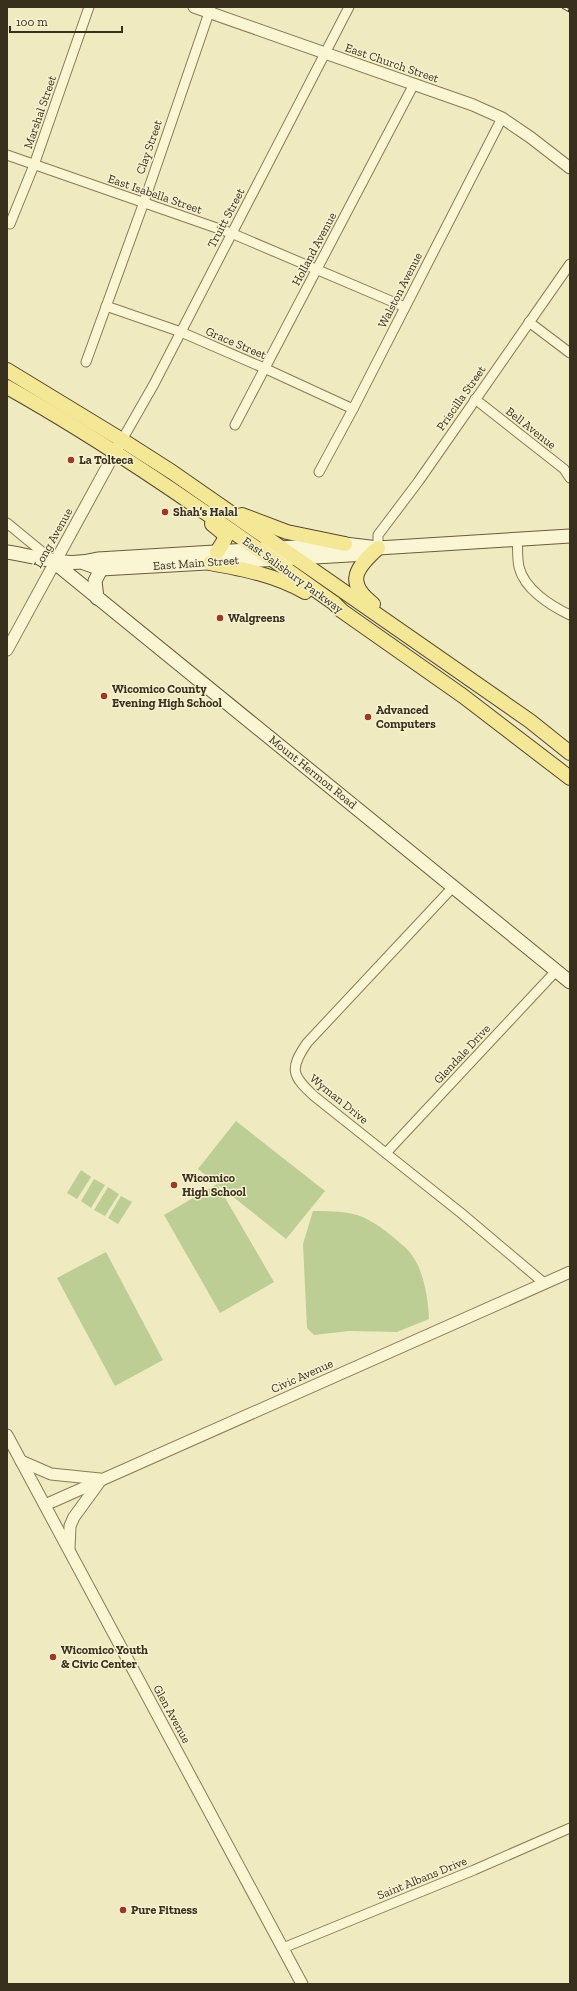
<svg xmlns="http://www.w3.org/2000/svg" width="577" height="1991" font-family="'Zilla Slab',serif">
<style>
.green{fill:#bcce94}
.lines{fill:none;stroke-linecap:round;stroke-linejoin:round}
.minor-casing{stroke:#897b57;stroke-width:11}
.tertiary-casing{stroke:#897b57;stroke-width:13}
.secondary-casing{stroke:#6b5b3b;stroke-width:15}
.primary-casing{stroke:#56472c;stroke-width:16}
.minor{stroke:#faf5d3;stroke-width:9}
.tertiary{stroke:#faf5d3;stroke-width:11}
.secondary{stroke:#faf5d3;stroke-width:13}
.primary{stroke:#f4e896;stroke-width:14}
.rail-casing{stroke:#382f1c;stroke-width:3.5}
.rail{stroke:#f6f2d0;stroke-width:2;stroke-dasharray:6;stroke-linecap:butt}
.poi-dot{fill:#9a3a25;stroke:#f6f2d0;stroke-width:1.5}
.labels{text-anchor:middle;stroke-width:3;stroke-linejoin:round;paint-order:stroke}
.street-label{font-size:12px;fill:#382f1c;stroke:#f6f2d0}
.poi-label{font-size:12px;font-weight:bold;fill:#382f1c;stroke:#f6f2d0;text-anchor:start}
</style>
<rect width="100%" height="100%" fill="#efeac0"/>
<g class="green">
<path d="M236 1121 325 1191 286 1239 217 1184 274 1282 220 1313 164 1215 217 1184 198 1169Z"/>
<path d="M81 1170 91 1177 77 1199 67 1193Z"/>
<path d="M94 1179 105 1185 91 1208 81 1201Z"/>
<path d="M108 1187 119 1194 105 1216 94 1210Z"/>
<path d="M121 1196 132 1202 118 1224 108 1218Z"/>
<path d="M313 1211C326 1211 340 1211 353 1214 366 1217 378 1225 388 1233 396 1240 405 1246 411 1254 424 1271 428 1298 429 1319L397 1332 349 1331 314 1335 307 1328 303 1244Z"/>
<path d="M106 1252 163 1360 115 1386 57 1278Z"/>
</g>
<g class="lines">
<defs>
<g id="minor">
<path d="M7 155 231 233 405 307"/>
<path d="M10 224 34 165 89 7"/>
<path d="M106 306 181 332 264 368 353 409"/>
<path d="M529 322 570 353"/>
<path d="M86 362 144 202 211 7"/>
<path d="M475 399 564 469 570 478"/>
<path d="M235 425 414 84"/>
<path d="M122 440 154 384 349 7"/>
<path d="M319 472 353 409 502 118"/>
<path d="M7 523 52 560"/>
<path d="M517 538C518 548 517 558 519 567 524 589 551 606 570 615"/>
<path d="M378 548V535L418 482 570 264"/>
<path d="M453 887 307 1043C289 1069 292 1076 314 1096L461 1213 544 1283"/>
<path d="M386 1153 556 971"/>
<path d="M283 1948 474 1870 570 1828"/>
</g>
<g id="tertiary">
<path d="M194 7 473 105 502 118 530 137 570 168"/>
<path d="M7 650 119 445"/>
<path d="M7 1435 302 1984"/>
<path d="M21 1461 51 1474 100 1479"/>
<path d="M45 1505 570 1272"/>
<path d="M69 1549 70 1526 74 1517 101 1480"/>
</g>
<g id="secondary">
<path d="M7 552C40 557 65 568 98 559L345 544 378 548 570 536"/>
<path d="M55 563 570 982"/>
<path d="M84 563 101 569 367 554 372 551"/>
<path d="M97 598 95 581 101 569"/>
</g>
<g id="primary">
<path d="M7 370 122 440 172 472 530 721 570 753"/>
<path d="M7 387C121 451 228 528 334 603L342 611 463 696 570 778"/>
<path d="M242 515 287 532 345 544"/>
<path d="M212 524 223 533 225 539 217 552"/>
<path d="M210 563C243 569 275 575 305 592"/>
<path d="M373 604C344 582 357 567 378 548"/>
</g>
</defs>
<use href="#minor" class="minor-casing"/>
<use href="#tertiary" class="tertiary-casing"/>
<use href="#secondary" class="secondary-casing"/>
<use href="#primary" class="primary-casing"/>
<use href="#minor" class="minor"/>
<use href="#tertiary" class="tertiary"/>
<use href="#secondary" class="secondary"/>
<use href="#primary" class="primary"/>
<defs>
<path id="rail" d="M563 7 570 11"/>
</defs>
<use href="#rail" class="rail-casing"/>
<use href="#rail" class="rail"/>
</g>
<g class="poi-dot">
<circle cx="71" cy="460" r="4"/>
<circle cx="165" cy="512" r="4"/>
<circle cx="220" cy="618" r="4"/>
<circle cx="104" cy="696" r="4"/>
<circle cx="368" cy="717" r="4"/>
<circle cx="174" cy="1185" r="4"/>
<circle cx="53" cy="1657" r="4"/>
<circle cx="123" cy="1910" r="4"/>
</g>
<g class="labels">
<g class="street-label">
<text transform="translate(392 63) rotate(19)" y="4">East Church Street</text>
<text transform="translate(40 112) rotate(-71)" y="4">Marshal Street</text>
<text transform="translate(149 147) rotate(-71)" y="4">Clay Street</text>
<text transform="translate(155 194) rotate(19)" y="4">East Isabella Street</text>
<text transform="translate(226 218) rotate(-62)" y="4">Truitt Street</text>
<text transform="translate(314 249) rotate(-62)" y="4">Holland Avenue</text>
<text transform="translate(400 290) rotate(-63)" y="4">Walston Avenue</text>
<text transform="translate(236 343) rotate(23)" y="4">Grace Street</text>
<text transform="translate(461 398) rotate(-55)" y="4">Priscilla Street</text>
<text transform="translate(531 428) rotate(38)" y="4">Bell Avenue</text>
<text transform="translate(53 538) rotate(-61)" y="4">Long Avenue</text>
<text transform="translate(196 563) rotate(-4)" y="4">East Main Street</text>
<text transform="translate(293 575) rotate(36)" y="4">East Salisbury Parkway</text>
<text transform="translate(313 772) rotate(39)" y="4">Mount Hermon Road</text>
<text transform="translate(462 1054) rotate(-47)" y="4">Glendale Drive</text>
<text transform="translate(339 1099) rotate(39)" y="4">Wyman Drive</text>
<text transform="translate(302 1376) rotate(-24)" y="4">Civic Avenue</text>
<text transform="translate(172 1714) rotate(61)" y="4">Glen Avenue</text>
<text transform="translate(422 1878) rotate(-22)" y="4">Saint Albans Drive</text>
</g>
<g class="poi-label">
<text x="79" y="464">La Tolteca</text>
<text x="173" y="516">Shah’s Halal</text>
<text x="228" y="622">Walgreens</text>
<text x="112" y="693">Wicomico County<tspan x="112" dy="14">Evening High School</tspan></text>
<text x="376" y="714">Advanced<tspan x="376" dy="14">Computers</tspan></text>
<text x="182" y="1182">Wicomico<tspan x="182" dy="14">High School</tspan></text>
<text x="61" y="1654">Wicomico Youth<tspan x="61" dy="14">&amp; Civic Center</tspan></text>
<text x="131" y="1914">Pure Fitness</text>
</g>
</g>
<rect width="577" height="1991" fill="none" stroke="#382f1c" stroke-width="16"/>
<path d="M10 26v6h112v-6" fill="none" stroke="#382f1c" stroke-width="2"/>
<text x="16" y="26" font-size="12" fill="#382f1c" stroke="#f6f2d0" stroke-width="3" paint-order="stroke">100 m</text>
</svg>
